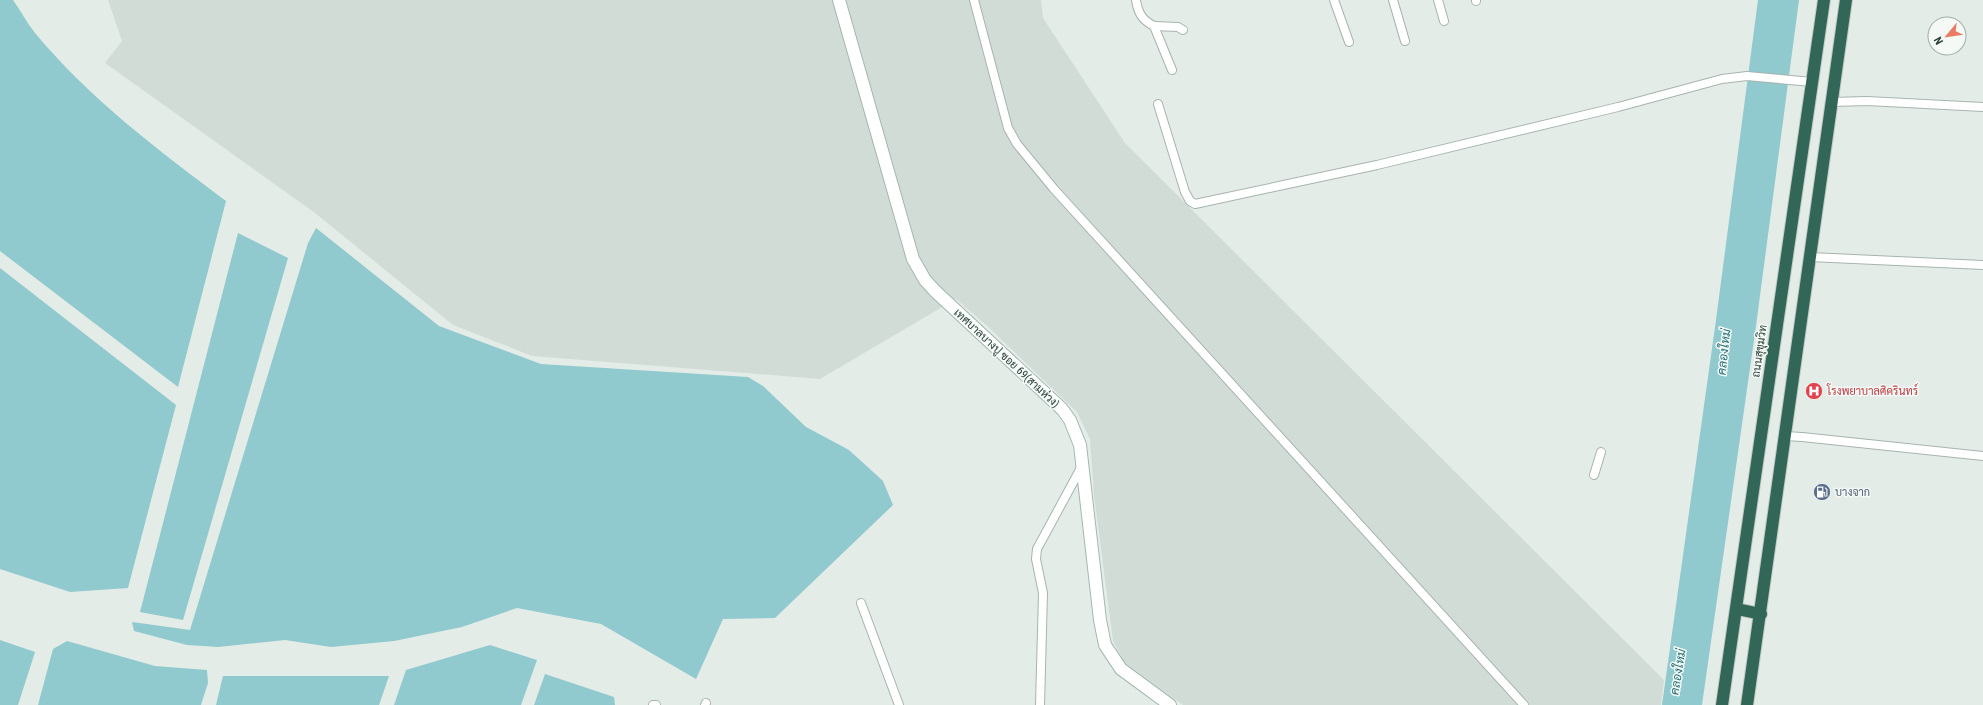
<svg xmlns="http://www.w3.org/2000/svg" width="1983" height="705" font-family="'Roboto Condensed',Sarabun,sans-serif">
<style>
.built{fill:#d2dcd7}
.water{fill:#90c9ce}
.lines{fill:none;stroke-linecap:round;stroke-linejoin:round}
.street-casing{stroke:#a7b4ae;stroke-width:10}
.secondary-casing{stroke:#a3b7af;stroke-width:14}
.highway-casing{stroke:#c2c9c6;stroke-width:14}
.street{stroke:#fff;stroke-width:8}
.secondary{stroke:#fff;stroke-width:12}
.highway{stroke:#326758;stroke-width:12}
.labels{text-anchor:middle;stroke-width:3;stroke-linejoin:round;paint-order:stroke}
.street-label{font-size:11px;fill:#243d34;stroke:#f4f9f6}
.health-label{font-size:11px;fill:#be3a42;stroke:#f4f9f6;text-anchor:start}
.service-label{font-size:11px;fill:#4e5e75;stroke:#f4f9f6;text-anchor:start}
.water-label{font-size:12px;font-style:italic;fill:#226e75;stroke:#f4f9f6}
</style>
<rect width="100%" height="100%" fill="#e4ece8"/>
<path class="built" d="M108 0H1041L1043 18 1125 143 1664 680 1661 705H1183L1125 663 1113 641 1094 495 1090 439 1077 412 986 325 956 299 820 379 532 356 453 325 315 213 105 63 122 41Z"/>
<g class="water">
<path d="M0 0H13C21 11 27 23 35 33 90 99 158 150 226 201L178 387 0 251Z"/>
<path d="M1758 0H1799L1756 326 1702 705H1662L1716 320Z"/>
<path d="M316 228 439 326 541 364 748 377 763 386 806 427 849 450 883 481 893 505 775 618 723 619 696 679 601 624 517 608 462 627 394 641 331 647 285 640 218 647 187 645 134 631 132 622 190 630 308 243Z"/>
<path d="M238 233 288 258 183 620 140 612Z"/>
<path d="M0 268 176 405 128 588 70 592 0 569Z"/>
<path d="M0 640 35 652 18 705H0Z"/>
<path d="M67 641 155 666 207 670 208 683 201 705H38L53 649Z"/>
<path d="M490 645 537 660 521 705H394L406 670Z"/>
<path d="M545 674 614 697 615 705H534Z"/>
<path d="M223 676H389L379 705H216Z"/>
</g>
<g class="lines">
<defs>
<g id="street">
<path d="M974 0 1008 128 1017 144 1054 189 1524 705"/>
<path d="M1136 0C1138 13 1142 20 1154 26L1172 70"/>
<path d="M1334 0 1349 42"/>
<path d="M1393 0 1405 41"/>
<path d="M1438 0 1444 21"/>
<path d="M1476 0V1"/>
<path d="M1154 26 1178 27 1183 30"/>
<path d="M1832 102 1867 101 1983 107"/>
<path d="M1158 104 1185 192 1190 201 1195 204 1377 165 1618 107 1722 79 1747 76 1812 82"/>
<path d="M1810 257 1983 265"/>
<path d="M1785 436 1802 437 1983 456"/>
<path d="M1594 475 1601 452"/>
<path d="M861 603 899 705"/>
<path d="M653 705H656"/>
<path d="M705 705 706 703"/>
<path d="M1040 705 1043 593 1036 559 1037 549 1082 466"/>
</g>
<path id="secondary" d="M839 0 913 259 925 280 935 291 1062 409 1070 420 1080 445 1100 620 1105 645 1121 669 1170 705"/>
<g id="highway">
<path d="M1737 609 1761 614"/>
<path d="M1722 705 1824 0"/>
<path d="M1747 705 1846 0"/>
</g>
</defs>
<use href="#street" class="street-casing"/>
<use href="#secondary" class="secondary-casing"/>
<use href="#highway" class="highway-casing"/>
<use href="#street" class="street"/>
<use href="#secondary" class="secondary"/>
<use href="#highway" class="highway"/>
</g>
<defs>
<symbol id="hospital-disc" viewBox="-11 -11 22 22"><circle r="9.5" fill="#e0444e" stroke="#f4f9f6"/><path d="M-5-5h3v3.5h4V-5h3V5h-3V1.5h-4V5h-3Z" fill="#fff"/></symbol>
<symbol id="fuel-disc" viewBox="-11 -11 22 22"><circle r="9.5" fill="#5c6f8a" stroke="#f4f9f6"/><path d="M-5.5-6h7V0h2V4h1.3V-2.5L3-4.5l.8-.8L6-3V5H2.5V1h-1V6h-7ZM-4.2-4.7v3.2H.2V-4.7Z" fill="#fff"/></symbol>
</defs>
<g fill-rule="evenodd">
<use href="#hospital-disc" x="1804" y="381" width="20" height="20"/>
<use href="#fuel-disc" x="1812" y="482" width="20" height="20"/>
</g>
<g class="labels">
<g class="street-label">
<text transform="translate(1759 351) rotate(-82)" y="4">ถนนสุขุมวิท</text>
<text transform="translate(1007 358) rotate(43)" y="4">เทศบาลบางปู ซอย 69(สามห่วง)</text>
</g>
<g class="health-label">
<text x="1827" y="395">โรงพยาบาลศิครินทร์</text>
</g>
<g class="service-label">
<text x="1835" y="496">บางจาก</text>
</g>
<g class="water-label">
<text transform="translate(1724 352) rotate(-84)" y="4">คลองใหม่</text>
<text transform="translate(1678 672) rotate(-81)" y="4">คลองใหม่</text>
</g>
</g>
<g transform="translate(1947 36) rotate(241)"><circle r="19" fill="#f4f9f6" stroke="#a1aea8"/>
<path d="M0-3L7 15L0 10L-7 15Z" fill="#e97c65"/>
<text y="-6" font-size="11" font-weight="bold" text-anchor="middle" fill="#243d34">N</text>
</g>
</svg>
